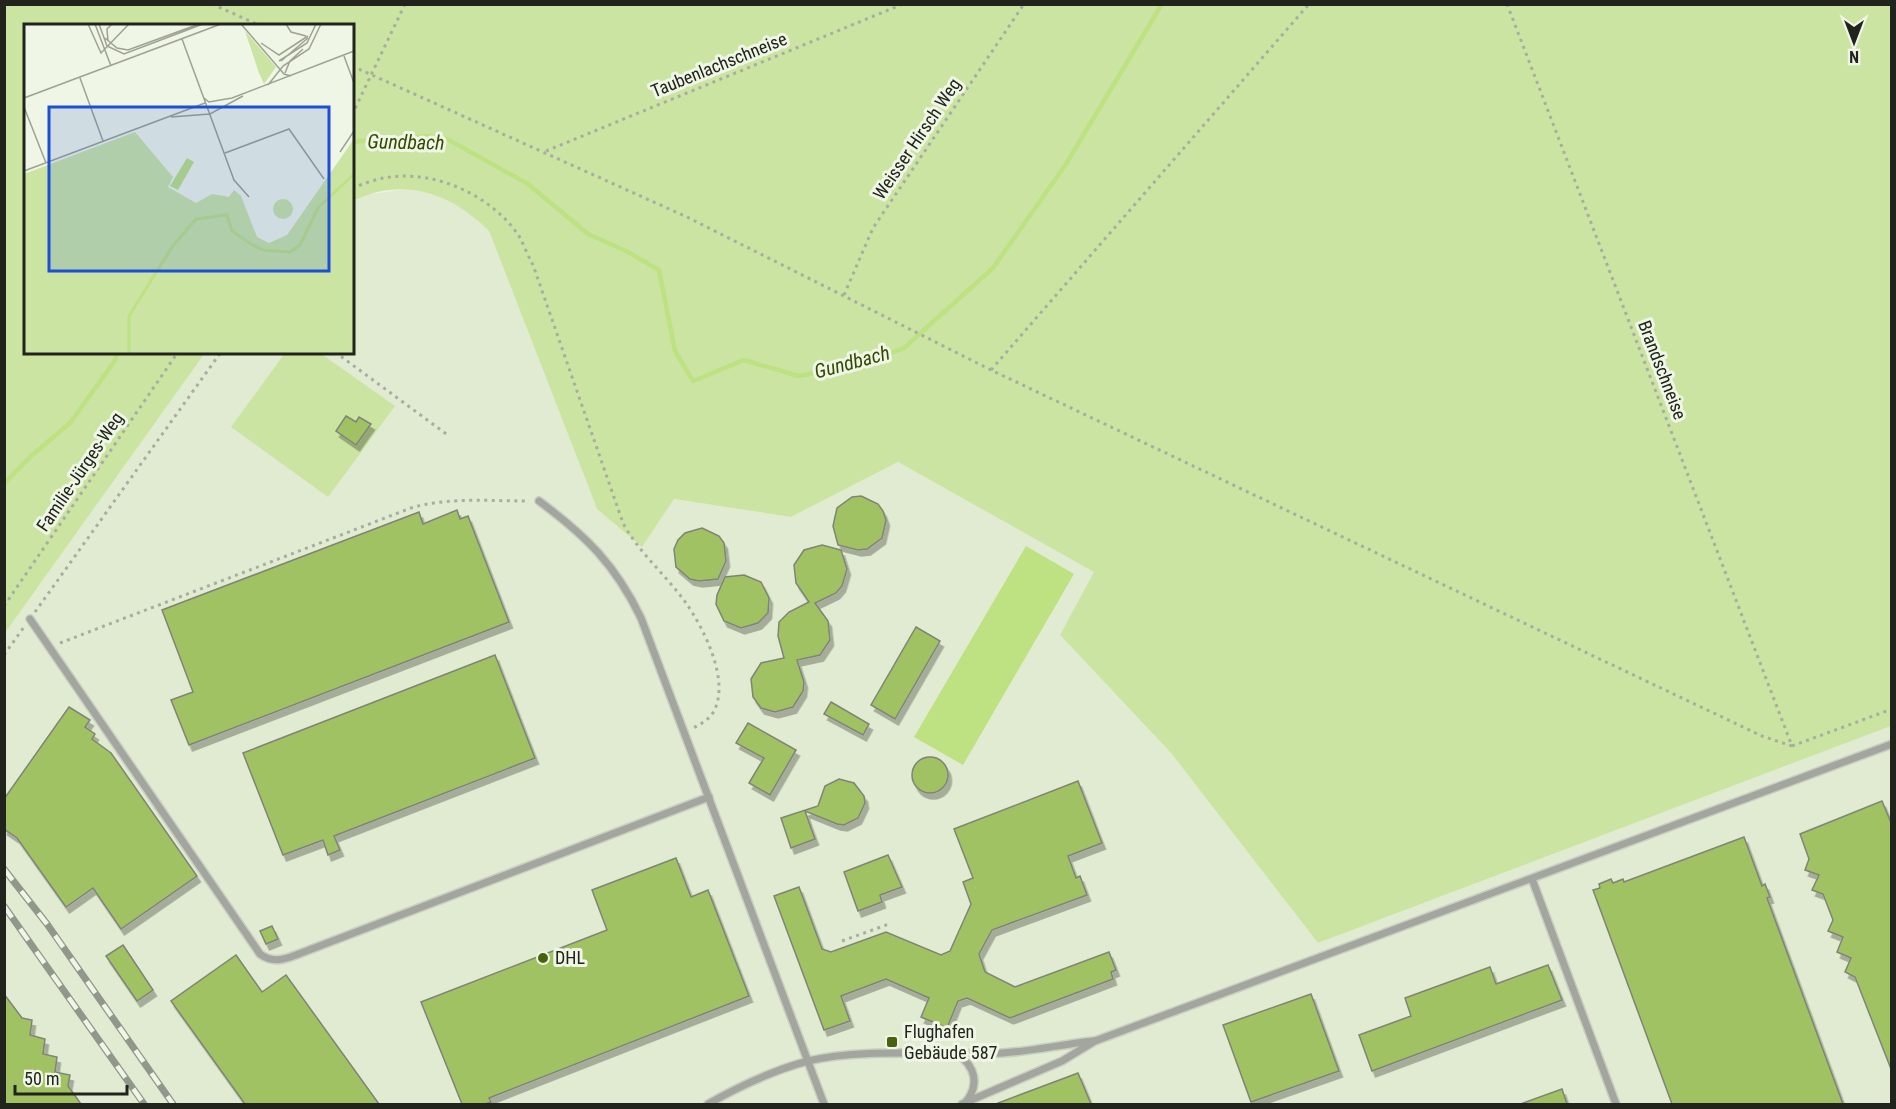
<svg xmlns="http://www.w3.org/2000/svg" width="1896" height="1109" font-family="'Roboto Condensed',sans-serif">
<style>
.built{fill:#e1ebd2}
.green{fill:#cbe4a2}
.water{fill:#bee182}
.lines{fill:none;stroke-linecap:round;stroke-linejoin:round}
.stream{stroke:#bee182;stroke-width:4.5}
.building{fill:#a0c264;stroke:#7f8576;stroke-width:1.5;filter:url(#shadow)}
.service-casing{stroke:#cad0c1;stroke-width:10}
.path{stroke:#a8ada0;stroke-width:3;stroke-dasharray:3 4.5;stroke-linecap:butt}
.service{stroke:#a3a69e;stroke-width:7}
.rail-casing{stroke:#92978b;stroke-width:7}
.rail{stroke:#eff6e5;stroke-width:4.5;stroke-dasharray:14;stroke-linecap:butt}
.poi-dot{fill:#49620f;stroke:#eff6e5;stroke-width:2}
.labels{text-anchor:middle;stroke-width:6;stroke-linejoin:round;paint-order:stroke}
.street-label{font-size:18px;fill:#21241d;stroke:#eff6e5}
.poi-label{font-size:18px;fill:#21241d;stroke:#eff6e5;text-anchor:start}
.water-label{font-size:20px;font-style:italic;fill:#354900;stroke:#eff6e5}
.inset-river{fill:none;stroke:#bee182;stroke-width:3}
.inset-road{fill:none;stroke:#9da295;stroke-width:1.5}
.view{fill:#1d4ed8;fill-opacity:0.15;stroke:#1d4ed8;stroke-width:3}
.inset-edge{fill:none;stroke:#21241d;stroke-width:3}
</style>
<defs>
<filter id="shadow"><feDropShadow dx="3.5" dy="6" stdDeviation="0" flood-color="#0004"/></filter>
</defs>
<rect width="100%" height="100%" fill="#eff6e5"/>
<path class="built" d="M405 189 435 193 471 213 489 231 597 509 642 547 674 499 791 517 898 462 1095 572 1060 635 1171 753 1318 943 1891 726V1104H5V633L205 353 352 352 353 201 364 195Z"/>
<g class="green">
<path d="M5 4 1891 5V726L1318 943 1171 753 1060 635 1094 572 898 462 791 517 674 499 642 547 597 509 489 231C451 193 404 176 353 201L352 26H26V352L205 353 5 633Z"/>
<path d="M285 353H320L395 406 328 497 231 427Z"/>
</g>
<path class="water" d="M1026 546 1074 574 963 765 914 737Z"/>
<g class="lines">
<g class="stream">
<path d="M352 142 429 136 447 139 528 184 588 234 626 251 659 270 675 351 693 381 744 360 799 376 860 365 904 348 993 268 1066 164 1162 4"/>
<path d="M4 484 31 456 70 423 114 362 118 352"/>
</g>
</g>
<g class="building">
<path d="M346 416 356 422 359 417 371 424 356 445 336 431Z"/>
<path d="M861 496 878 504 883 511 886 520 882 538 867 549 858 550 838 545 833 526 837 508 852 497Z"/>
<path d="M457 510 460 519 468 516 509 622 189 745 171 700 193 692 162 610 419 512 423 524Z"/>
<path d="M702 528 719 536 724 543 726 561 718 579 699 581 690 579 676 567 674 549 678 540 685 533Z"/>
<path d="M822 545 841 550 847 569 842 586 836 593 815 603 828 621 830 640 820 655 797 660 804 682 803 691 793 707 775 712 761 708 753 697 751 679 761 663 784 658 778 636 779 622 789 612 809 602 796 583 794 565 804 550Z"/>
<path d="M744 575 761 582 769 598 768 613 758 623 741 628 724 621 716 604 717 595 725 577Z"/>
<path d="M916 627 940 641 895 719 871 705Z"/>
<path d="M495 655 535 758 334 836 340 850 328 855 323 840 283 855 243 753Z"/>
<path d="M831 702 869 724 863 735 824 714Z"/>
<path d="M69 707 90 720 85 727 95 734 92 739 111 753 197 876 121 929 93 888 66 907 17 838 4 829V799Z"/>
<path d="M748 723 796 750 770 795 749 783 764 758 736 743Z"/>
<circle cx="930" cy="775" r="18"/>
<path d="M839 779 854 783 864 796 865 803 858 818 844 825 837 824 805 811 815 839 791 848 781 818 818 806 825 786Z"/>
<path d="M1078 781 1102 843 1068 856 1076 878 1080 876 1087 895 992 930 979 954 985 972 1015 987 1109 952 1116 970 1111 972 1113 979 1010 1018 967 998 958 1001 947 1028 921 1017 929 998 886 979 841 996 850 1021 824 1030 774 896 799 887 822 949 831 952 886 932 941 955 950 951 971 904 963 882 973 878 954 829Z"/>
<path d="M1882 801 1892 825 1891 1069 1855 977 1845 972 1851 958 1837 952 1843 937 1828 931 1833 920 1823 894 1812 890 1819 875 1805 870 1809 859 1800 834Z"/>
<path d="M1744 837 1762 886 1765 884 1770 897 1767 898 1843 1104H1672L1593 890 1600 888 1599 884 1611 879 1613 883 1623 879 1624 882Z"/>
<path d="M888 855 902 887 880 895 882 902 858 911 844 872Z"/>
<path d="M676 858 691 897 708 890 749 996 489 1098 491 1102 485 1104H462L421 1002 607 930 592 890Z"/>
<path d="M272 926 278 939 266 944 260 931Z"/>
<path d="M123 945 153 990 137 1001 106 956Z"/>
<path d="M236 955 262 992 286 975 379 1104H245L171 1001Z"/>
<path d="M1548 965 1562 1000 1372 1071 1359 1035 1411 1016 1405 998 1490 967 1496 984Z"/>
<path d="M4 994 22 1018 32 1020 30 1035 45 1039 43 1054 57 1057 55 1072 70 1075 68 1086 81 1104H4Z"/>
<path d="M1311 994 1339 1071 1251 1102 1223 1025Z"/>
<path d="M1078 1073 1091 1104H998V1103Z"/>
<path d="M1562 1089 1567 1104H1524L1523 1103Z"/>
</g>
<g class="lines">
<defs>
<g id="service">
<path d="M539 501C586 536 615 564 641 618L824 1104"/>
<path d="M30 619 260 954C272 963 283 960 296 955L709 797"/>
<path d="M1532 879 1616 1104"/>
<path d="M958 1054C975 1067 980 1084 966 1102"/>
<path d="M708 1104C738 1087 774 1070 808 1061 864 1047 944 1056 1003 1053 1034 1051 1063 1044 1094 1041"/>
<path d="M962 1104 1062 1061 1095 1041 1892 744"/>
</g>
</defs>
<use href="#service" class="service-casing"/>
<g class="path">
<path d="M212 4 261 26"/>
<path d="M1507 4 1792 746"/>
<path d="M352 66 687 217 991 370 1762 736 1792 746"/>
<path d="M352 115 405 4"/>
<path d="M546 151 903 4"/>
<path d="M352 188C361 185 370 181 379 179 429 167 490 193 519 236 524 245 528 256 533 265L623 523C639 553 666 575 686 603 704 629 730 680 714 711 709 720 701 724 693 728"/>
<path d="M844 295 873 228 1024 4"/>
<path d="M335 352 449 436"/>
<path d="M991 370 1309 4"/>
<path d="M4 606 178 352"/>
<path d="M35 612 221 352"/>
<path d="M60 643 411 508C448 497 489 501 528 501"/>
<path d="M4 655 24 627"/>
<path d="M1792 746 1892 709"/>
<path d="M842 941 889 924"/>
</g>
<use href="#service" class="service"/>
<defs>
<g id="rail">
<path d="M4 869 47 924 173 1104"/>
<path d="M4 906 144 1104"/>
</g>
</defs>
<use href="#rail" class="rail-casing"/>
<use href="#rail" class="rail"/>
</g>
<g class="poi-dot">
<circle cx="543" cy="958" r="6"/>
<rect x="886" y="1036" width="12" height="12" rx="3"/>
</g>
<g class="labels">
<g class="street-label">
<text transform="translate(719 65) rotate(-22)" y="6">Taubenlachschneise</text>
<text transform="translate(917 139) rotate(-56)" y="6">Weisser Hirsch Weg</text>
<text transform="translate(1662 370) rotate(69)" y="6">Brandschneise</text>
<text transform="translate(80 472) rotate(-56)" y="6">Familie-Jürges-Weg</text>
</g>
<g class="poi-label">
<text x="555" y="964">DHL</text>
<text x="904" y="1038">Flughafen<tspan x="904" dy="21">Gebäude 587</tspan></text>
</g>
<g class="water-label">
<text transform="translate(406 142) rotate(1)" y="7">Gundbach</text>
<text transform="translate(852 362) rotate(-15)" y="7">Gundbach</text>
</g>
</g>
<g transform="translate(24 24)">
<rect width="330" height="330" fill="#eff6e5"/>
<path d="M221 7 252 43 240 60 235 49ZM111 108 149 153 144 163 172 179 188 170 205 173 210 166 217 172 233 213 245 219 263 211 330 115V330H0V150ZM249 185a10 10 0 1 1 20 0a10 10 0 1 1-20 0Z" fill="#cbe4a2"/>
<path d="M163 134 170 138 154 166 146 162Z" fill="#bee182"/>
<path class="inset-river" d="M105 330V292L148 223 172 195 203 191 208 207 227 220 239 226 266 228 276 221 294 184 330 150"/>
<path class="inset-road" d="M64 0 77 29 105 0M71 0 87 42M75 0 83 22 100 30 179 0M217 0 260 50 267 52M262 0 267 8 282 12M81 14 93 24 104 26 175 0M158 15 210 156 225 173M84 17 83 5 88 0M237 19 255 31 284 12M320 32 330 59M255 37 283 19 292 0M257 37 284 14M261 49 266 37 279 25M56 54 79 117M244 61 259 42 285 25 297 0M0 74 197 0M180 74 185 78 208 74 330 27M0 83 22 139M147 93 186 90 219 72M316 128 330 107M201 129 265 105 300 155M0 147 181 79"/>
<path class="view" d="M25 83H305V247H25Z"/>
<rect width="330" height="330" class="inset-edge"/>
</g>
<rect width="1896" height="1109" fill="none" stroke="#21241d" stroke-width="12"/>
<g transform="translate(1854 42) rotate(180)" stroke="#eff6e5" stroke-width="4.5" paint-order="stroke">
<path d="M0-4.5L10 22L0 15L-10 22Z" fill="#21241d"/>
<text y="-9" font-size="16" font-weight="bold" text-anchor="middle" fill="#21241d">N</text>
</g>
<path d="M15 1085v9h112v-9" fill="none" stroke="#21241d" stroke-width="3"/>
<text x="24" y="1085" font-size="18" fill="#21241d" stroke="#eff6e5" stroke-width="4.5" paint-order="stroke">50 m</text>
</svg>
